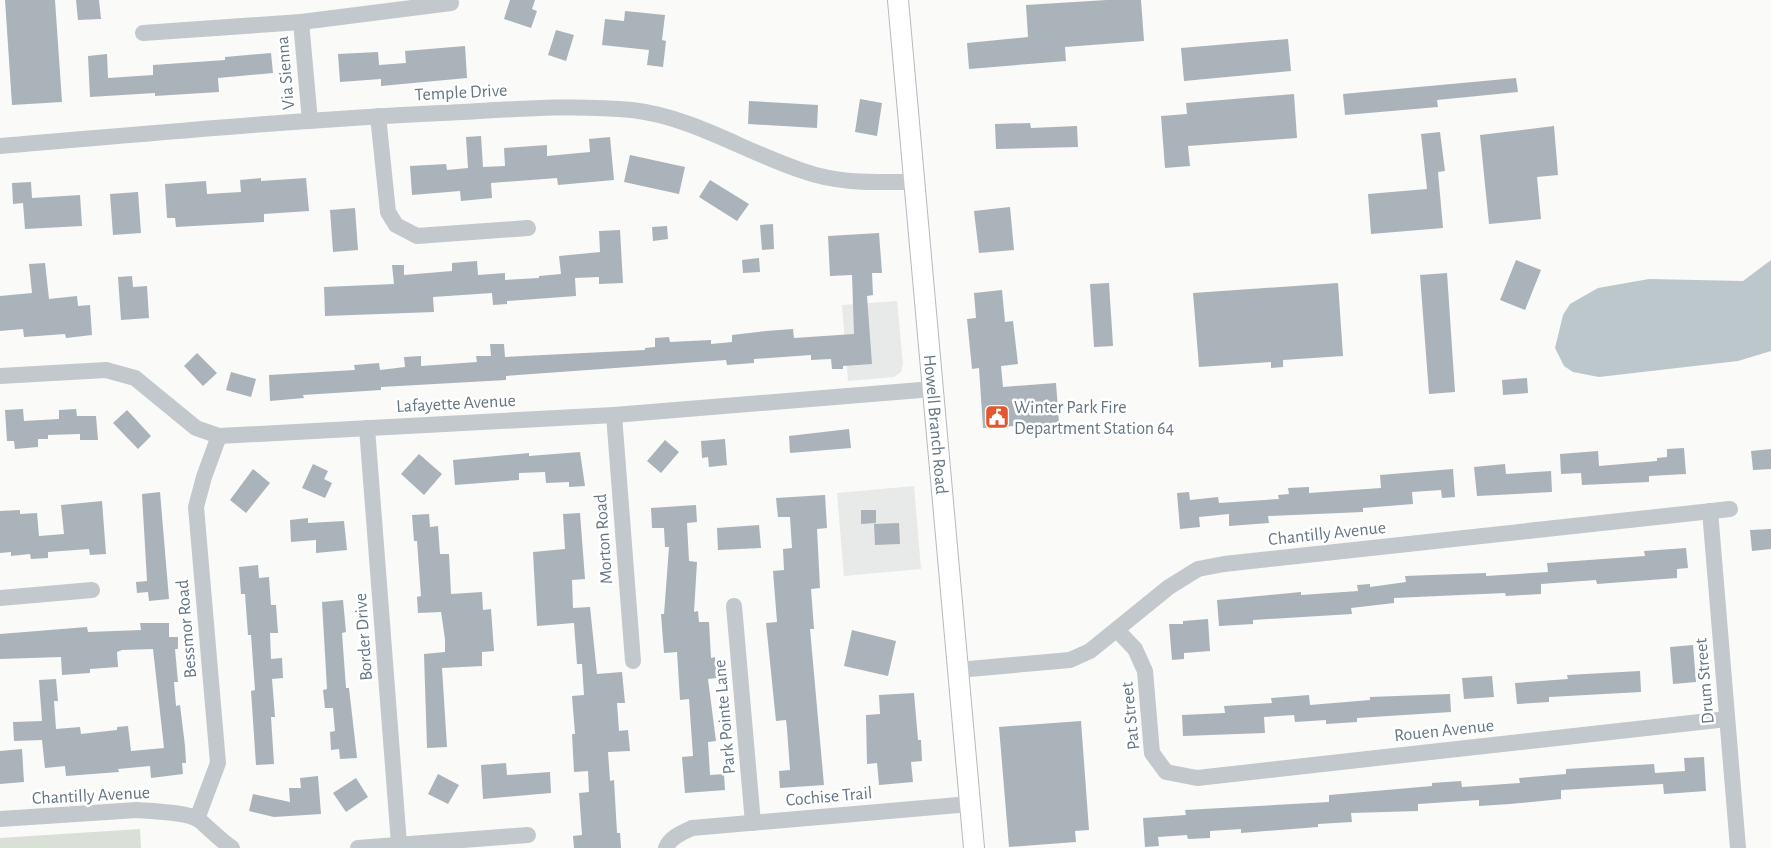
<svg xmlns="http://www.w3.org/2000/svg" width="1771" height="848" font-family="'Alegreya Sans',sans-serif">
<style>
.built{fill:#e8e9e9}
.green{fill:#dadfd7}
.water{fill:#bbc7cb}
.building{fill:#aab3b9}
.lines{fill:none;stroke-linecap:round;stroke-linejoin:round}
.major-casing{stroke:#b5babe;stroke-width:22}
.minor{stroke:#c3c8cc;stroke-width:16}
.major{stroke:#fff;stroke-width:20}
.labels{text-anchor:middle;stroke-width:5;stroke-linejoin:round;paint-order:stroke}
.street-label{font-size:18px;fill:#657683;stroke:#fff}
.poi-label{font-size:18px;fill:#657683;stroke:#fff;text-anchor:start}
</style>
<rect width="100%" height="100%" fill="#fafaf8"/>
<g class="built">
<path d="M897 301 903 364 901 372 894 377 848 381 842 305Z"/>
<path d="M914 486 921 569 844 576 837 493Z"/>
</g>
<path class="green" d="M140 829 141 848H0V838Z"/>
<path class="water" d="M1771 260V351L1738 361 1599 377 1573 372 1564 366 1555 348 1563 315 1570 304 1598 288 1649 279 1743 281Z"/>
<g class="building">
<path d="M5 0H55L62 102 12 105Z"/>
<path d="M76 0H99L101 19 78 20Z"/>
<path d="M510 0H535L532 9 537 11 531 28 504 19Z"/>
<path d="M1107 0H1141L1144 41 1065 47 1066 61 969 69 967 43 1028 37 1026 5Z"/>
<path d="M625 11 665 15 662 40 666 41 663 67 647 65 649 50 602 45 605 19 624 21Z"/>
<path d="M556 30 574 35 566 61 548 55Z"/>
<path d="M1288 39 1291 71 1184 81 1181 48Z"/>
<path d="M465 46 467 78 381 86V79L340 82 338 54 378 52 379 65 406 63 405 51Z"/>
<path d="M271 53 273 73 218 78 219 92 155 96V93L90 97 88 56 107 54 108 78 153 75V65L225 60V57Z"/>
<path d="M1516 78 1518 92 1437 100 1438 107 1345 115 1343 94Z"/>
<path d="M1294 94 1297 138 1188 146 1190 166 1165 168 1161 116 1187 114 1186 103Z"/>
<path d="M860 99 882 103 877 136 855 132Z"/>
<path d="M749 101 818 105 817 128 748 124Z"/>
<path d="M1030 123 1031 128 1077 126 1078 147 996 149 995 124Z"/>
<path d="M1554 126 1558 175 1537 177 1541 219 1489 224 1480 135Z"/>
<path d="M1440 132 1445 171 1438 172 1443 228 1371 234 1368 194 1427 189 1421 134Z"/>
<path d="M481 136 483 167 505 166 504 148 547 145V156L590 152 589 139 610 137 614 180 558 185 557 178 491 183 492 198 461 201 460 191 412 195 410 166 446 164 447 170 468 168 466 137Z"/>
<path d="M630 155 685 167 679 194 624 182Z"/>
<path d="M261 178V181L306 178 309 211 264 214V222L176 227 175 218H167L165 184 206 181 207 194 241 192 240 180Z"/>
<path d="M710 180 749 204 737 221 699 197Z"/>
<path d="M31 182 32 198 80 195 82 226 25 229 23 203 13 204 12 183Z"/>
<path d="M138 192 141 233 113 235 110 194Z"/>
<path d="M1010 207 1014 250 979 253 974 211Z"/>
<path d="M355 208 358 250 333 252 330 210Z"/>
<path d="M773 224 774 249 762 250 760 225Z"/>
<path d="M667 226 668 239 653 241 652 227Z"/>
<path d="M620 230 623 283 599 284V277L575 278 576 296 507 301V304L493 305 492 293 433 297 434 312 325 316 324 287 394 284 392 265H404V275L452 271V263L477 261 478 275 505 273V280L539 278V276L561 274 559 256 600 252 599 231Z"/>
<path d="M879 233 882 273H872L873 295 867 296 872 364 843 366V369H832L831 359 811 360V355L754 359V363L727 365 726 360 506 376V380L381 387V390L303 395 304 398 270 401 269 375 355 370 354 365 379 363 380 370 405 367 404 357 421 356V366L477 362 476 356H491L490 344H504L505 357 645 350V348L655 347V338L669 337 670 342 711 340V344L732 342V335L766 331 793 329 794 338 854 334 852 275 830 276 828 236Z"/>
<path d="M759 258 760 272 743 273 742 260Z"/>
<path d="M1516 260 1541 270 1525 310 1500 300Z"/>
<path d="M45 263 49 299 77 296 78 306 90 305 92 335 66 338 65 334 24 337 23 329 0 331V296L32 293 29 264Z"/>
<path d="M1447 273 1455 392 1429 394 1420 275Z"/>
<path d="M132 276 133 287 147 286 149 318 121 320 118 277Z"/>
<path d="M1109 283 1113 346 1094 347 1090 284Z"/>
<path d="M1338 283 1343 356 1283 360V367L1271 368V362L1199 367 1193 293Z"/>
<path d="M1002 290 1005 322 1013 321 1018 364 1001 366 1003 387 1056 383 1059 423 983 428 979 368 972 369 967 319 976 318 974 293Z"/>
<path d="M197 353 217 373 203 386 184 366Z"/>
<path d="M231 372 256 379 251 397 226 390Z"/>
<path d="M1527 378 1528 393 1503 395 1502 380Z"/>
<path d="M23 409 24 421 59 419V410L76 409 77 416H96L98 440H80V434L48 435V439H38V447L15 449 14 441H7L5 410Z"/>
<path d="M127 410 151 436 138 449 113 423Z"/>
<path d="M849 429 851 448 790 453 789 436Z"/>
<path d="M725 439 727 465 709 467 708 457 702 458 701 441Z"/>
<path d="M665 440 679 452 661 473 647 461Z"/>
<path d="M1684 448 1686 474 1649 476V482L1582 485 1581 473 1561 474 1560 454 1598 451 1599 466 1657 461V458L1667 457V449Z"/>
<path d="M1771 449V469L1753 470 1751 451Z"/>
<path d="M580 452 585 486 569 487V482L546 483 545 472 519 473V480L455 485 453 460 529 453V456Z"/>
<path d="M419 454 442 474 424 495 401 474Z"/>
<path d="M313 464 328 471 324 479 332 483 325 498 302 488Z"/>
<path d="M1505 464 1506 474 1551 471 1552 492 1477 496 1474 467Z"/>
<path d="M253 469 270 483 246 513 230 500Z"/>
<path d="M1453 469 1455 497 1442 498 1441 490 1412 492 1413 504 1363 508V512L1268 516 1269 523 1229 526V514L1199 517 1200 527 1180 529 1177 493 1189 492 1190 500 1218 497 1219 503 1279 499 1278 495 1289 494 1288 488 1309 487V493L1381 488 1380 475Z"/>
<path d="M160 492 169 599 149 601 148 592 137 593 136 582 147 581 142 494Z"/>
<path d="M825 495 827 528 817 529 820 588 811 589 814 629H810L824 785 780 788 779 771 790 770 787 729 786 720 776 721 766 623 777 622 773 571 784 570 783 549 792 548 790 517H778L776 498Z"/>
<path d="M102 501 106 554 90 555 89 549 48 552V558L31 559 30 554 11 556V552L0 553V511L20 510V514L37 513 39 536 64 534 61 505Z"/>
<path d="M696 505 697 522 687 523 689 561 697 562 694 612 698 611 699 622H709L711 658 715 657 717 678 708 679 716 741 708 742 710 775 724 774 725 790 685 793 682 757 693 756 689 699 680 700 677 652 664 653 661 614H664L669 547H665L664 528H652L651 508Z"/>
<path d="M861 510H876V523L861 524Z"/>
<path d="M580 513 585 579 572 580 573 608 590 607 597 674 622 672 625 703H617L619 731 628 730 630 751 608 752 610 781 614 780 617 833H620L621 848H574L573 836 582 835 579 793 589 792 588 771 574 772 572 734H575L572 696 584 695 582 664H577L574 623 537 626 533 552 565 549 563 514Z"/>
<path d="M429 514 430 527 438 526 440 554H449L451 594 482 592 483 610 491 609 494 651 482 652V666L442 668 447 747 427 748 424 654 445 652V639L441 612 418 613 417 597 421 596 417 541H414L412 515Z"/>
<path d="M308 518V523L344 521 347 550 316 553V540L291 542 290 520Z"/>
<path d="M899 523 900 544 875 545 874 524Z"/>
<path d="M759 525 761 548 718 550 717 528Z"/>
<path d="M1771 529V549L1752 551 1750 530Z"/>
<path d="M1686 548 1688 568 1677 569V578L1597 584 1596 580 1541 584V594L1506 596 1505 593 1394 598V603L1351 608 1352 614 1253 620V624L1219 626 1217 600 1301 592V595L1358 591 1357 585 1370 584V587L1406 582 1405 576 1486 573V576L1548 572 1547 563 1645 556 1644 551Z"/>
<path d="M258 565 259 578 269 577 271 605H276L278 633H270L271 659 282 658 283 678 272 679 275 717H271L274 764 256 765 251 691 255 690 251 635H248L245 594H241L239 567Z"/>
<path d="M343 600 346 632 342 633 346 688H349L357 758 340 759 339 749 331 750 330 732 335 731 333 708H325L323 690 327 689 322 602Z"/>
<path d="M1208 619 1210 651 1184 653V659L1172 660 1169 624H1183V621Z"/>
<path d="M140 623H169V637H178V649H175L178 682H174L176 706 180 705 185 746 186 763H182L183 774 151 778 150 766 118 769 119 772 66 776 65 766 45 768 42 740 14 741 13 722 42 721 39 680 56 679 58 701H54L56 729 80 727 81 734 117 730V727L128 726 131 751 164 748 153 649 122 650 117 652 118 667 90 669V673L62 675 61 657 0 659V634L87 627 88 632 141 630Z"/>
<path d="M852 630 896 641 888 676 844 666Z"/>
<path d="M1693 645 1696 682 1673 684 1670 647Z"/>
<path d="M1640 671 1641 692 1549 697V702L1517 704 1515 683 1568 679 1567 675Z"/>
<path d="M1492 676 1494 697 1464 699 1462 678Z"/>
<path d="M914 693 918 740H921L922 761 911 762 913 782 879 785 877 763 867 764 866 715 880 714 879 695Z"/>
<path d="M1450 694 1451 712 1357 718V722L1326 724V720L1295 722 1294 715 1264 717 1265 733 1183 736 1182 715 1225 713 1224 706 1272 703 1271 698 1309 695 1310 705 1370 700V697Z"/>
<path d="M1081 721 1089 830 1075 831 1076 842 1009 847 999 727Z"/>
<path d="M22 749 24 782 0 784V751Z"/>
<path d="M1704 757 1706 791 1664 794 1663 784 1561 790V799L1510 804 1479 806V800L1418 804V811L1351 813 1352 822 1318 824V827L1241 833V829L1210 831V838L1188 839 1187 835 1158 837 1159 846 1145 847 1143 818 1186 815 1185 810 1329 802V795L1432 786V783L1461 781 1462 787 1520 783 1519 778 1566 774V769L1654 764 1655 773 1685 771 1684 758Z"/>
<path d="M506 763 507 775 550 772 551 793 483 799 481 765Z"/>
<path d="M438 774 459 785 448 804 428 794Z"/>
<path d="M318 776 321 814 274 817 249 811 253 794 290 802 289 788H301L300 778Z"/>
<path d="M356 778 368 797 346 812 333 793Z"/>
</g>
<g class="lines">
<defs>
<g id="major">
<path id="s1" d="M898 0 974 848"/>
</g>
</defs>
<use href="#major" class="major-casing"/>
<g class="minor">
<path d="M301 22 310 121"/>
<path d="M143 33 301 22 451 3"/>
<path d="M378 116 388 212 396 225 417 236 528 228"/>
<path d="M0 146C147 134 294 120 441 113 505 110 569 104 632 110 693 117 745 152 803 171 839 184 875 182 913 182"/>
<path d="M0 376 106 370 135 378 196 428 219 436 614 415 933 389"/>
<path d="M614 415 633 661"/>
<path d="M367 428 399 844"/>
<path d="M1710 511 1738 848"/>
<path d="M0 598 92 590"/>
<path d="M734 606 753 823"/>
<path d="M1117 630 1135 649 1145 671 1152 753 1166 772 1197 778 1727 719"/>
<path d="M958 670 1070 660 1090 651 1169 587 1198 569 1224 564 1730 509"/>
<path d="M0 819 137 810C151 811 188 812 199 820 210 829 220 840 232 848"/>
<path d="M197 819 218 763 196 507 204 477 219 436"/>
<path d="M358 848 528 835"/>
<path d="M666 848C670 837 682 833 692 828L970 804"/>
</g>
<use href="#major" class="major"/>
</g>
<defs>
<symbol id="civic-square" viewBox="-11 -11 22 22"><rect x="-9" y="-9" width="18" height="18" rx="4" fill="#e4572e" stroke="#fff"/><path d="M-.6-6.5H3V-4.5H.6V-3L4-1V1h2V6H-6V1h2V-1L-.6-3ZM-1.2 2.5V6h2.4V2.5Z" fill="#fff"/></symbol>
</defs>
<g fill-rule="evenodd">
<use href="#civic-square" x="983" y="403" width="28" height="28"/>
</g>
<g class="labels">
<g class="street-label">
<text transform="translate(285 73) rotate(-95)" y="6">Via Sienna</text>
<text transform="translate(461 92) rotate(-3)" y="6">Temple Drive</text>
<text transform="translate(456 403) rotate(-3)" y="6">Lafayette Avenue</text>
<text dy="6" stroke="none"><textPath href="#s1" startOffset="426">Howell Branch Road</textPath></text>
<text transform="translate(1327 533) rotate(-6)" y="6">Chantilly Avenue</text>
<text transform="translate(603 539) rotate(-94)" y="6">Morton Road</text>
<text transform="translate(186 629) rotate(-95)" y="6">Bessmor Road</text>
<text transform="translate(363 637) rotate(-94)" y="6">Border Drive</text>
<text transform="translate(1704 681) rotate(-95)" y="6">Drum Street</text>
<text transform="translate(1130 716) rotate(-96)" y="6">Pat Street</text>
<text transform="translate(724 717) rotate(-95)" y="6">Park Pointe Lane</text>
<text transform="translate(1444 730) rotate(-6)" y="6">Rouen Avenue</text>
<text transform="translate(91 795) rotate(-3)" y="6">Chantilly Avenue</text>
<text transform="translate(829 796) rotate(-5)" y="6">Cochise Trail</text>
</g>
<g class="poi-label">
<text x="1014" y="413">Winter Park Fire<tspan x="1014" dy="21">Department Station 64</tspan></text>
</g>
</g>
</svg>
